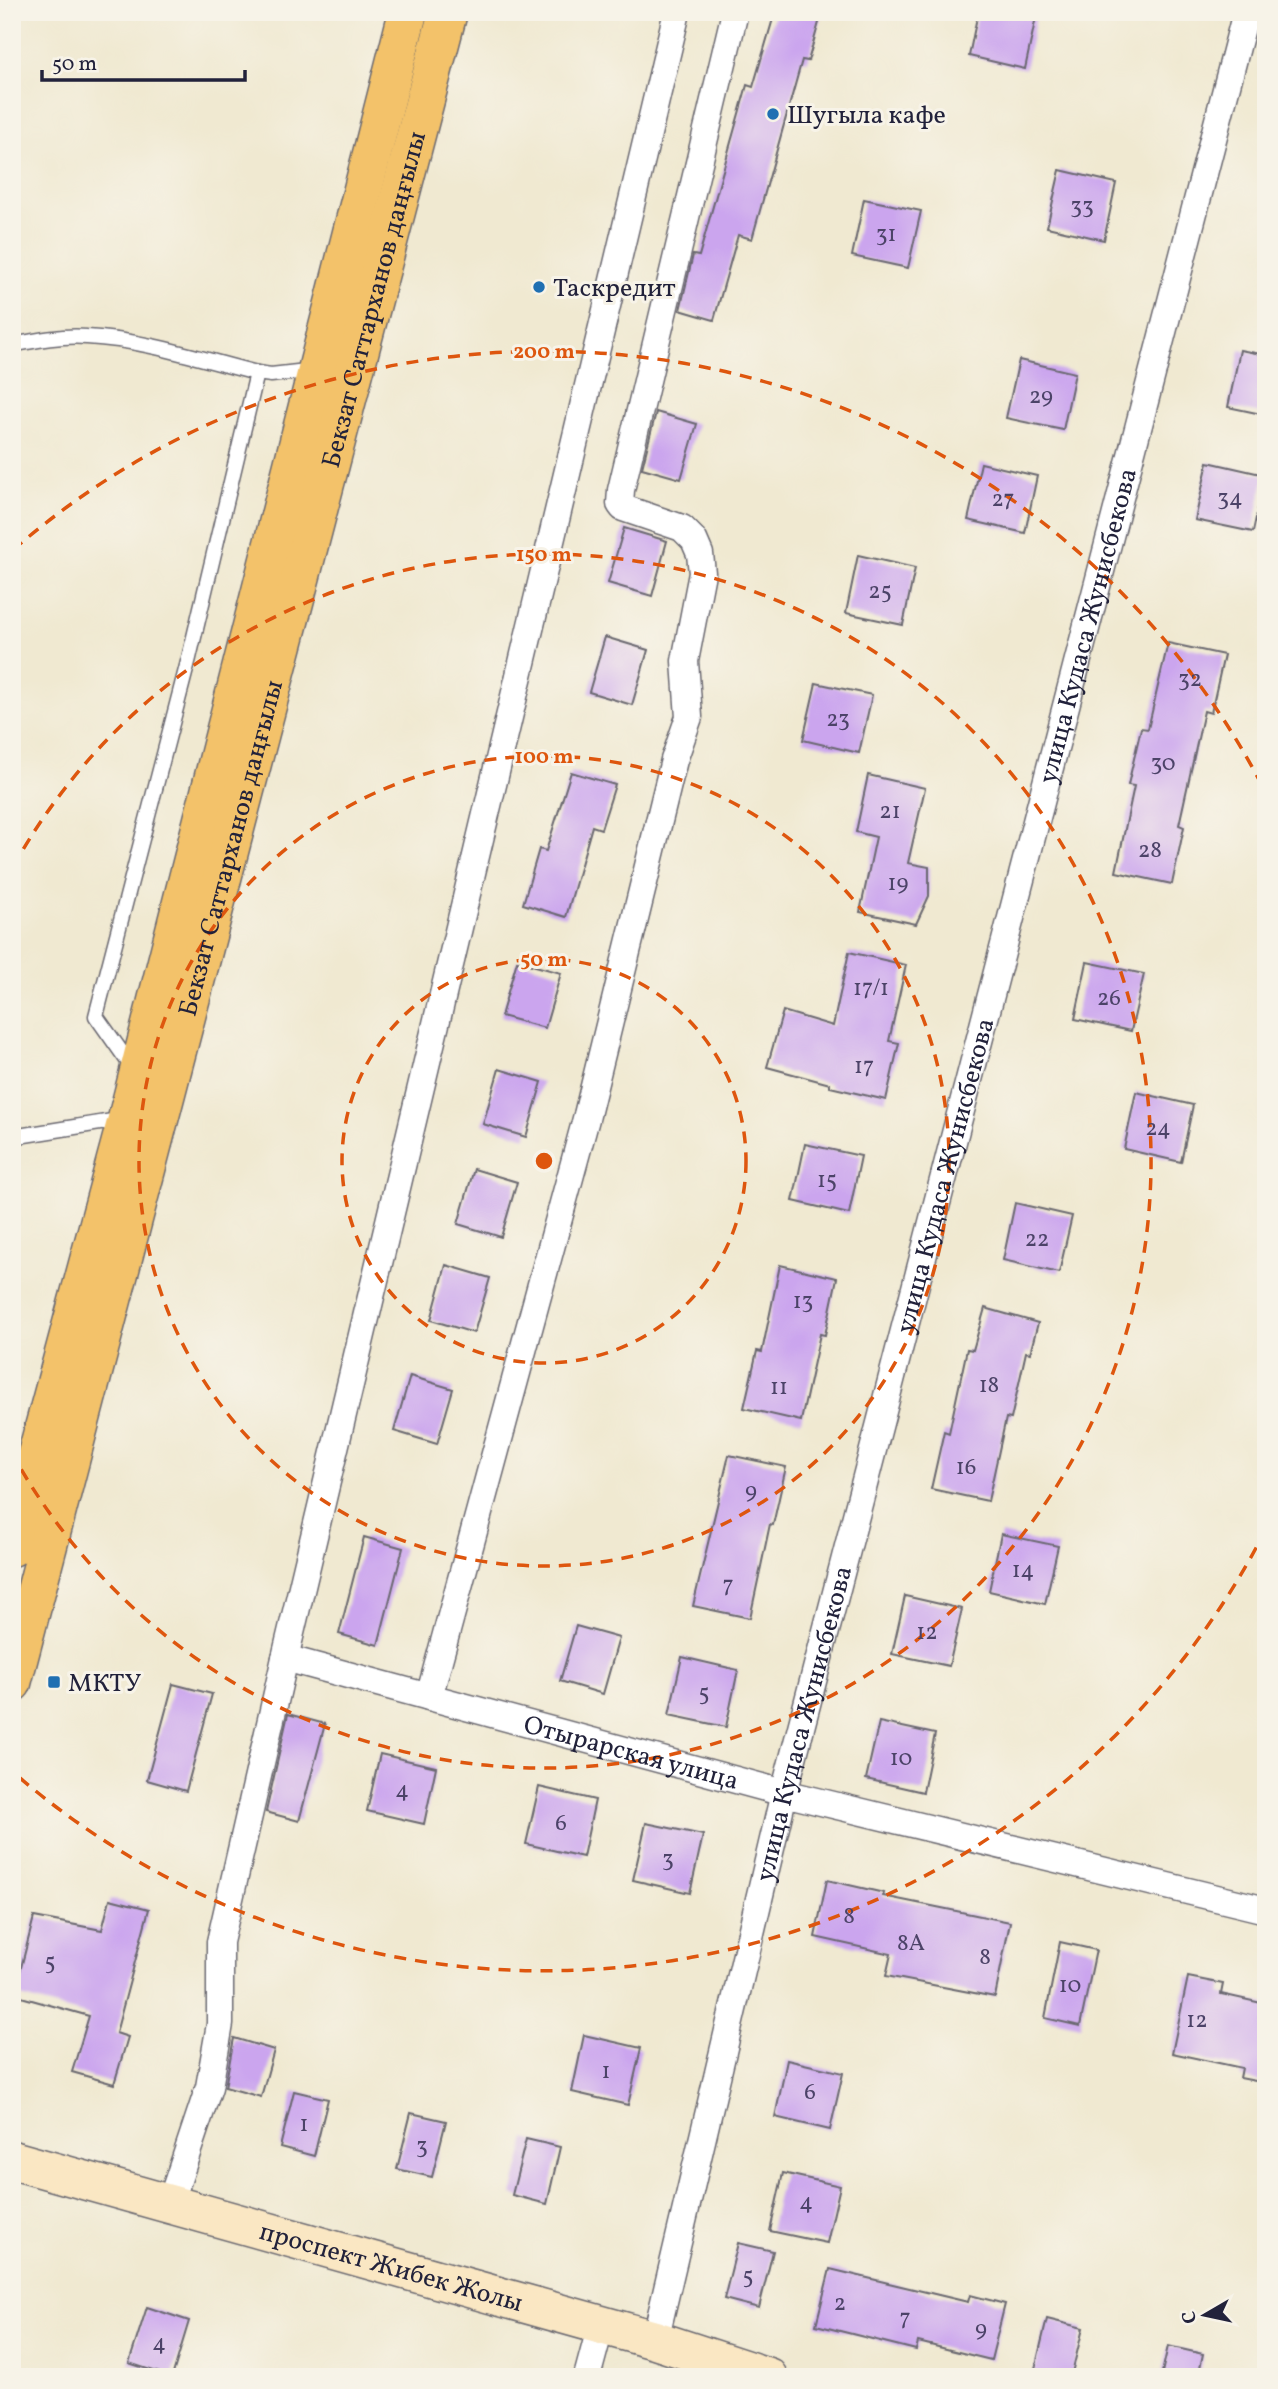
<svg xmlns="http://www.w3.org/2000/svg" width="1278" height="2389" font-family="Vollkorn,serif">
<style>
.building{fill:#cba5ee}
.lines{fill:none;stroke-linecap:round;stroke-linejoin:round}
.lane-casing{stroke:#6a6870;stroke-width:17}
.street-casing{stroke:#6a6870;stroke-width:29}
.secondary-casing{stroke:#6a6870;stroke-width:41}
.primary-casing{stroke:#6a6870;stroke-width:41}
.lane{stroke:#fff;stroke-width:14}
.street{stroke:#fff;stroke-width:26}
.secondary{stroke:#fae7c3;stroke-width:38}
.primary{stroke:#f3c26a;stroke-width:38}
.ring{fill:none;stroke:#de560e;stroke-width:3.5;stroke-dasharray:12 9}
.poi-dot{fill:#1f6fb2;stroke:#f7f3e8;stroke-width:2.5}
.labels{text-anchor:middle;stroke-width:6;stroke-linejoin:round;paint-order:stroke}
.number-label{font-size:23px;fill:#4c4368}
.poi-label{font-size:26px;fill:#22223b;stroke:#f7f3e8;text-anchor:start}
.street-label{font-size:26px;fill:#22223b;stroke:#f7f3e8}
.centre{fill:#de560e;stroke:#f7f3e8;stroke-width:3.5}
.ring-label{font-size:21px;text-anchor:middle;font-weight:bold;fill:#de560e;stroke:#f7f3e8;stroke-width:6;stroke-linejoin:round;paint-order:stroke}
</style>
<rect width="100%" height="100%" fill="#f7f3e8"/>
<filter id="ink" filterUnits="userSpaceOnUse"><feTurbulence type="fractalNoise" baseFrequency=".0143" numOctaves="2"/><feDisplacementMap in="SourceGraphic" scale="14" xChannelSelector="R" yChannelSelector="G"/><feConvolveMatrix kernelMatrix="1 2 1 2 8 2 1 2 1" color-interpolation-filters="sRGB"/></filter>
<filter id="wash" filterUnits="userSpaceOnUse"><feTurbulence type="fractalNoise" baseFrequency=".00686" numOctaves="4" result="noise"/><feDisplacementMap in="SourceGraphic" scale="28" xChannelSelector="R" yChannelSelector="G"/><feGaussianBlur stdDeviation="1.57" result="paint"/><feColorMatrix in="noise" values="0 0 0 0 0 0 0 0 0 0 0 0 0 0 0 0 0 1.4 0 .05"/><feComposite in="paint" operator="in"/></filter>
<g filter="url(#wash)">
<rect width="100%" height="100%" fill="#f0e9d1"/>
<g id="blocks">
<g class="building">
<path d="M775 12H822L808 61 802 60 752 239 738 235 714 320 680 310 693 255 699 256 747 85 753 87Z"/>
<path d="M978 12H1037L1025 69 969 56Z"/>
<path d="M1060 170 1116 183 1104 240 1047 227Z"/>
<path d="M864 199 921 211 908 268 852 256Z"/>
<path d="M1240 350 1266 355V415L1228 407Z"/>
<path d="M1019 360 1075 373 1063 430 1006 418Z"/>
<path d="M656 412 697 424 681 479 642 468Z"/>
<path d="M1208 462 1265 475 1253 532 1195 520Z"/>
<path d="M981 463 1037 476 1025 533 968 520Z"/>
<path d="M624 528 667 541 652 596 608 583Z"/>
<path d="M858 555 915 568 903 625 846 613Z"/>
<path d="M605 637 648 650 632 705 589 692Z"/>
<path d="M1168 643 1224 655 1211 713 1204 711 1179 825 1184 827 1172 884 1116 872 1134 786 1128 785 1141 728 1148 729Z"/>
<path d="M816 683 872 695 859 753 803 740Z"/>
<path d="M571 772 615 785 601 829 592 826 566 917 523 904 539 849 546 851Z"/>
<path d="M868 775 925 788 908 863 929 867V896L916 924 860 912 876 837 856 832Z"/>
<path d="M849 952 906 965 889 1041 899 1043 886 1100 830 1087V1084L767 1067 783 1011 833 1026Z"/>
<path d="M517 961 561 973 545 1028 501 1016Z"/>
<path d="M1087 962 1144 974 1131 1031 1075 1019Z"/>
<path d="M499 1069 542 1082 526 1137 483 1124Z"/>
<path d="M1136 1092 1193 1105 1181 1162 1124 1149Z"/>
<path d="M805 1144 861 1156 849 1214 793 1201Z"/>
<path d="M474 1169 517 1182 501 1237 458 1224Z"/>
<path d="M1015 1203 1072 1216 1059 1273 1003 1260Z"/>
<path d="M446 1265 490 1278 474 1333 431 1320Z"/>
<path d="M780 1265 837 1278 825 1335 820 1334 801 1421 744 1408 757 1351 762 1352Z"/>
<path d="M985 1308 1038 1323 1030 1353 1026 1352 1011 1419 1006 1418 988 1501 931 1489 944 1431 949 1433 967 1349 973 1350Z"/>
<path d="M410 1376 453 1389 437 1444 394 1431Z"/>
<path d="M729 1455 786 1467 773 1525 770 1524 750 1618 693 1606Z"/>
<path d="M1001 1534 1058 1546 1045 1604 989 1591Z"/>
<path d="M364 1537 403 1548 378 1645 339 1634Z"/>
<path d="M905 1596 962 1609 949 1666 892 1654Z"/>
<path d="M576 1626 619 1638 603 1694 560 1681Z"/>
<path d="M682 1657 738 1670 726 1727 669 1715Z"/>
<path d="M173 1684 212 1694 186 1791 147 1780Z"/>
<path d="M288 1714 325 1724 299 1821 266 1812Z"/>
<path d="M879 1722 935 1734 923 1792 866 1779Z"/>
<path d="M380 1754 436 1767 424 1824 367 1811Z"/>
<path d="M539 1787 595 1800 583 1857 526 1844Z"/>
<path d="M646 1823 703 1835 690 1893 633 1880Z"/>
<path d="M827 1880 884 1893 883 1896 1010 1922 995 1997 886 1976 891 1954 815 1937Z"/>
<path d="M110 1899 149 1909 116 2033 128 2037 114 2084 72 2072 89 2016 14 1995 34 1917 102 1930Z"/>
<path d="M1060 1942 1096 1950 1080 2026 1045 2018Z"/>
<path d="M1188 1977 1223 1984 1221 1994 1266 2004V2083L1240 2078 1242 2068 1172 2053Z"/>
<path d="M584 2035 641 2048 628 2105 572 2092Z"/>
<path d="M234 2038 274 2050 261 2097 225 2087Z"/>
<path d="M787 2060 843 2073 830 2130 775 2117Z"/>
<path d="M294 2091 328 2099 314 2156 280 2147Z"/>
<path d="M411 2113 446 2121 432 2177 397 2169Z"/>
<path d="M526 2139 560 2147 547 2204 512 2195Z"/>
<path d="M783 2173 840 2186 827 2243 770 2231Z"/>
<path d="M738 2243 773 2251 759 2308 724 2299Z"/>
<path d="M830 2269 968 2302 970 2295 1005 2304 991 2360 918 2342 916 2350 816 2325Z"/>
<path d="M147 2307 189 2321 172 2377 129 2363Z"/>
<path d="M1047 2319 1083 2328 1071 2377H1033Z"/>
<path d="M1168 2346 1203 2354 1198 2377H1161Z"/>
</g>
</g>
</g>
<g filter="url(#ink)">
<use href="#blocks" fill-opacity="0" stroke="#6a6870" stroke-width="2"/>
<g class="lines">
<defs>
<g id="lane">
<path d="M12 345C37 340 62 335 87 337 145 340 201 359 257 373"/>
<path d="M134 1070 96 1016 189 658 257 373 271 375 315 370"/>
<path d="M12 1137 125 1119"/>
</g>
<g id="street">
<path id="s1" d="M285 1658 784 1793 1266 1910"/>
<path d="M429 1697 587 1115 674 760 689 717 685 661 702 573 700 554 694 540 682 528 623 508 620 504 621 490 735 12"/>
<path d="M170 2204 209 2087 220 2024V1942L285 1658 677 12"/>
<path id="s2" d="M655 2340 784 1793 1246 12"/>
<path d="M587 2377 601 2325"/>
</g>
<g id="secondary">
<path id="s3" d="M12 2160 655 2340 768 2377"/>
</g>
<g id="primary">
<path d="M12 1547 127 1119 408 12"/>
<path id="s4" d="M12 1683 448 12"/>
</g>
</defs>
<use href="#lane" class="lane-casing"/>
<use href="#street" class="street-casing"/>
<use href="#secondary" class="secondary-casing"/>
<use href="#primary" class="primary-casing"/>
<use href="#lane" class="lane"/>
<use href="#street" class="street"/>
<use href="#secondary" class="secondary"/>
<use href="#primary" class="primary"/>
</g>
</g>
<g class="ring">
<circle cx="544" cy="1161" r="202"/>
<circle cx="544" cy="1161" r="405"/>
<path d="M13 867A607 607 0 1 1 13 1455"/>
<path d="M1266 1529A810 810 0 0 1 13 1772M13 550A810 810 0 0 1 1266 793"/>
</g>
<g class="poi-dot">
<circle cx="773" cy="114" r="7"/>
<circle cx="539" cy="287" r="7"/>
<rect x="47" y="1675" width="14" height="14" rx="3.5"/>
</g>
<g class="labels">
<g class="number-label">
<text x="1082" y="213">33</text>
<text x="886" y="241">31</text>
<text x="1041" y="403">29</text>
<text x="1230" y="505">34</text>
<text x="1003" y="506">27</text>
<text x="880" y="598">25</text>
<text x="1190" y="686">32</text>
<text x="838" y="726">23</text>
<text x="1163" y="770">30</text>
<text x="890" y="818">21</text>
<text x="1150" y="857">28</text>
<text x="898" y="890">19</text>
<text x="871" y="995">17/1</text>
<text x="1109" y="1005">26</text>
<text x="864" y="1073">17</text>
<text x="1158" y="1135">24</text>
<text x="827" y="1187">15</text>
<text x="1037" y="1246">22</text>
<text x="803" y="1308">13</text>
<text x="989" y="1392">18</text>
<text x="779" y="1394">11</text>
<text x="966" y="1474">16</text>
<text x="751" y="1498">9</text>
<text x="1023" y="1577">14</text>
<text x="728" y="1592">7</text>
<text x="927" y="1639">12</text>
<text x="704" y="1700">5</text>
<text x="901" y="1765">10</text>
<text x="402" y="1797">4</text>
<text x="561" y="1830">6</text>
<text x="668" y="1866">3</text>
<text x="849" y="1923">8</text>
<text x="911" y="1950">8A</text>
<text x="985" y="1964">8</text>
<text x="50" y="1969">5</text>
<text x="1070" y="1992">10</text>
<text x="1197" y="2027">12</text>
<text x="606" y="2078">1</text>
<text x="810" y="2099">6</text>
<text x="304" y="2131">1</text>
<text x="422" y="2153">3</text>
<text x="806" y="2209">4</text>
<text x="748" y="2283">5</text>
<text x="840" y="2310">2</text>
<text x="905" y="2325">7</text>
<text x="981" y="2336">9</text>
<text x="159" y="2350">4</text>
</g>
<g class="poi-label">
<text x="787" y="123">Шугыла кафе</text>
<text x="553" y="296">Таскредит</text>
<text x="68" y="1691">МКТУ</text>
</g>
<g class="street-label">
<text dy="9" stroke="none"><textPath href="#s4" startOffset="1430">Бекзат Саттарханов даңғылы</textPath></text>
<text dy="9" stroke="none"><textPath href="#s2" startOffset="1768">улица Кудаса Жунисбекова</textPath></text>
<text dy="9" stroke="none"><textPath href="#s4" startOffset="863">Бекзат Саттарханов даңғылы</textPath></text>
<text dy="9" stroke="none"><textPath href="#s2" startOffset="1200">улица Кудаса Жунисбекова</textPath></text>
<text dy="9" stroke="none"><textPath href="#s2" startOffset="634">улица Кудаса Жунисбекова</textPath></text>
<text dy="9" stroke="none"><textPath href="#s1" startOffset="359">Отырарская улица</textPath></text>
<text dy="9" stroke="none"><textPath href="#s3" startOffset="394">проспект Жибек Жолы</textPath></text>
</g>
</g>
<circle cx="544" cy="1161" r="10" class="centre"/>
<g class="ring-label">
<text x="544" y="358">200 m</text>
<text x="544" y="561">150 m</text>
<text x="544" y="763">100 m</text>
<text x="544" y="966">50 m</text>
</g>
<rect width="1278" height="2389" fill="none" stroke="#f7f3e8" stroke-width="42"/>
<g transform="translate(1205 2315) rotate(261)" stroke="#f7f3e8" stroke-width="5" paint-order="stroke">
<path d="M0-5L12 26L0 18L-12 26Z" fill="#22223b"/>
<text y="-10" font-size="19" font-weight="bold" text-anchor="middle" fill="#22223b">С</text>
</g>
<path d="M42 70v10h203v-10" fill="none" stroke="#22223b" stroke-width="3.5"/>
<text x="52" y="70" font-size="21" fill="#22223b" stroke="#f7f3e8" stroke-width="5" paint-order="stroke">50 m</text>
</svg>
